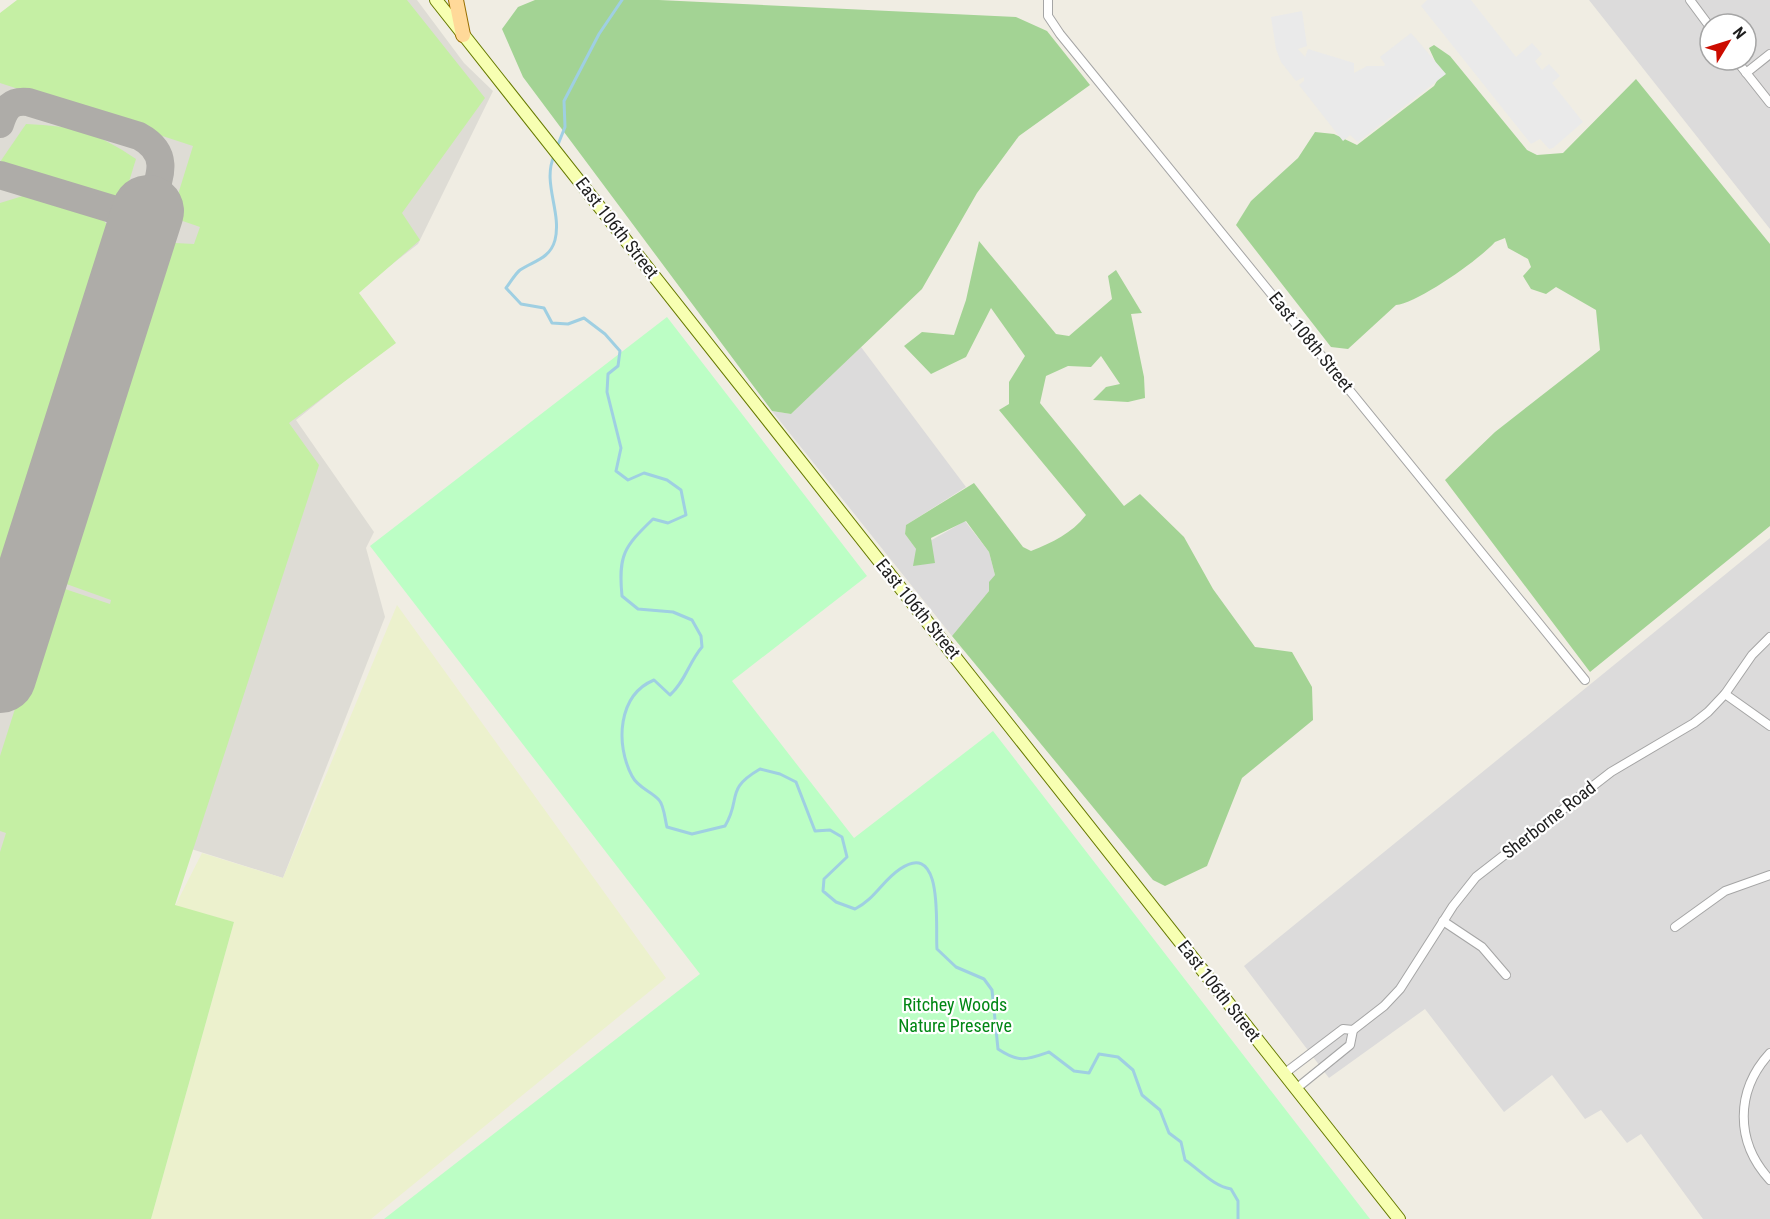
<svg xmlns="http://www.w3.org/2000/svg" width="1770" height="1219" font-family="'Roboto Condensed',sans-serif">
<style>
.residential{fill:#dcdbdb;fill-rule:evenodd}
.airport{fill:#dedcd5}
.farmland{fill:#ecf1cd}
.grass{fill:#c5efa4}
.forest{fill:#a3d394}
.park{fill:#bcfec5}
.parking{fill:#eaeaea}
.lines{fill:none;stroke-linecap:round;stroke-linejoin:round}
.stream{stroke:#9fcfe2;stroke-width:3}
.taxiway{stroke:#aeaca8;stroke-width:28}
.runway{stroke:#aeaca8;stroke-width:72}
.street-casing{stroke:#a5a5a5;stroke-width:10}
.secondary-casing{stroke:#667a00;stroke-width:14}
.primary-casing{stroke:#986f00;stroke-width:16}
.street{stroke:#fff;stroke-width:8}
.secondary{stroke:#f7ffb2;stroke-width:12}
.primary{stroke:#ffd999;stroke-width:14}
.labels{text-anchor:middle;stroke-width:4.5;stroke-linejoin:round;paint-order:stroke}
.street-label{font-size:18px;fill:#1e1e1e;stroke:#fff}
.park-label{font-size:18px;fill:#018714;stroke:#fff}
</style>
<rect width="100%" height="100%" fill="#f0ede3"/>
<g class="residential">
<path d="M1589 0H1770V229ZM1710 24H1746V60H1710Z"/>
<path d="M861 347 966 487 906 525 905 534 916 549 965 521 989 552 995 575 989 591 952 636 772 411 791 414Z"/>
<path d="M1770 538V1219H1703L1641 1134 1627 1143 1601 1110 1585 1119 1552 1075 1504 1112 1425 1009 1329 1078 1244 966Z"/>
</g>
<path class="airport" d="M18 0H417L464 63 493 91 418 244 355 293 392 343 296 420 374 532 366 548 385 617 283 878 188 848 0 1219V14Z"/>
<path class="farmland" d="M397 605 666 978 371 1219H151L234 922 175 906 202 853 283 878Z"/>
<g class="grass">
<path d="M17 0H407L485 98 402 213 420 240 359 293 396 343 289 423 319 465 175 905 234 922 151 1219H0V852L6 833 0 831V756L53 589 56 586 110 604 111 600 58 581 57 577 159 254 175 243 194 244 200 227 171 217 193 146 0 83V13Z"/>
<path d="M26 124C74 126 96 132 136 159L123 201 0 162Z"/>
<path d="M26 195 98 214 109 227 112 241 0 594V203Z"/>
</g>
<g class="forest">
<path d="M535 0H659L1016 17 1047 31 1090 85 1019 136 977 193 922 289 791 414 772 411 523 77 502 29 518 7Z"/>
<path d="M1434 45 1450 56 1527 150 1537 155 1563 153 1636 79 1770 244V526L1590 672 1445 480 1495 432 1600 350 1596 310 1556 287 1546 294 1531 289 1523 276 1531 267 1528 259 1508 248 1505 238 1495 242C1480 259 1418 303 1396 305L1348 349 1331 347 1236 225 1251 201 1298 158 1315 132 1334 134 1357 145 1434 86 1441 74 1429 48Z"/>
<path d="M979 241 1056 334 1069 336 1112 299 1108 276 1116 270 1142 313 1131 314 1144 377 1145 398 1128 402 1093 400 1106 387 1120 384 1101 356 1091 367 1068 366 1046 376 1040 403 1124 506 1140 494 1184 537 1213 589 1255 647 1292 652 1312 687 1313 720 1242 778 1207 866 1165 886 1153 880 952 636 989 591V582L995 575 989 552 966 521 931 538 935 563 913 566 916 549 905 534 906 525 974 483 1023 547 1031 551C1053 542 1071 534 1086 515L999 410 1009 404V382L1025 356 991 308 966 357 931 374 904 346 922 332 954 335 966 300Z"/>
</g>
<path class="park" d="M667 317 867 576 732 681 854 838 993 731 1370 1219H384L700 974 370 546Z"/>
<g class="parking">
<path d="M1427 0H1471L1516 57 1532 43 1542 54 1535 61 1542 70 1549 64 1560 76 1552 83 1583 122 1553 148 1549 149 1540 139 1531 144 1421 6Z"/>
<path d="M1302 11 1307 46 1298 49 1305 57 1308 49 1354 63V73L1367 66H1384L1385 64 1380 57 1411 33 1446 74 1358 142 1350 135 1343 141 1299 85 1304 81V77L1296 81 1281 62 1276 49 1271 17Z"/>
</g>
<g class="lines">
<g class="stream">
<path d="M557 147 565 127 564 101 599 34 622 0"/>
<path d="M554 156C542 183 562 212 555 240 550 259 533 261 520 270 515 274 510 283 506 288L521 304 544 308 552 323 568 324 584 318 605 334 620 351 618 366 608 374 607 392 621 448 616 471 628 480 644 473 667 480 681 490 686 515 668 523 653 519C624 547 618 555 622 596L638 609 673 612 692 620 701 636 702 647C689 662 685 682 670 695L654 680C618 695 615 744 632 776 638 788 651 791 659 800 664 805 665 820 667 827L692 834 725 826C742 798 724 790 760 769L780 774 796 782 815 831 830 830 842 837 847 857 824 879 823 891 836 902 855 909C875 899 882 881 900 869 945 838 935 930 937 949L956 967 984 979 992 990 998 1049C1019 1063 1026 1060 1049 1052L1074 1071 1089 1073 1099 1054 1118 1057 1133 1070 1142 1095 1160 1110 1169 1133 1181 1142 1185 1160C1200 1170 1213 1186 1231 1189L1238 1201V1219"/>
</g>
<g class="taxiway">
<path d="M0 124C5 109 10 100 28 102L139 136C174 155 158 181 148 211"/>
<path d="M0 175 145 219"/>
</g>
<path class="runway" d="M0 677 148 211"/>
<defs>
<g id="street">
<path d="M1048 0V16L1060 34 1585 680"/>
<path d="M1690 0 1710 27"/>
<path d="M1736 60 1770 103"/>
<path d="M1746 73 1770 54"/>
<path d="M1725 694 1770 726"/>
<path d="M1443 921 1482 947 1506 975"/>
<path d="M1675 927 1725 891 1770 875"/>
<path d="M1353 1030 1384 1006 1400 989 1453 906 1476 877 1611 772 1694 723 1708 712 1725 694 1752 655 1770 637"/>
<path d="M1770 1053C1735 1091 1735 1142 1770 1180"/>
<path d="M1285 1073 1343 1029 1353 1030 1350 1045 1297 1088"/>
</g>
<path id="secondary" d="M436 0 1399 1219"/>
<path id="primary" d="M456 0 463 35"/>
</defs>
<use href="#street" class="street-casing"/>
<use href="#secondary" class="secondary-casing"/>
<use href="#primary" class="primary-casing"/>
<use href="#street" class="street"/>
<use href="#secondary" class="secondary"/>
<use href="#primary" class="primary"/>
</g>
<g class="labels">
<g class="street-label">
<text transform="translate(617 228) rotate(52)" y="6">East 106th Street</text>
<text transform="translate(1311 342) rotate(51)" y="6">East 108th Street</text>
<text transform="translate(918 609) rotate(51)" y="6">East 106th Street</text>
<text transform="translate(1549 820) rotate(-38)" y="6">Sherborne Road</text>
<text transform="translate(1219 991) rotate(52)" y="6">East 106th Street</text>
</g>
<g class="park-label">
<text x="955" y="1011">Ritchey Woods<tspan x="955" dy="21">Nature Preserve</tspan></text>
</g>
</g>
<g transform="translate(1728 42) rotate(52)"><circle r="28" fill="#ffffff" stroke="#a5a5a5" stroke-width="1.5"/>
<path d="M0-4.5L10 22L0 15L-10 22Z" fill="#cc0c00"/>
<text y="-9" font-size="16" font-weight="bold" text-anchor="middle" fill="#1e1e1e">N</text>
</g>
</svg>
